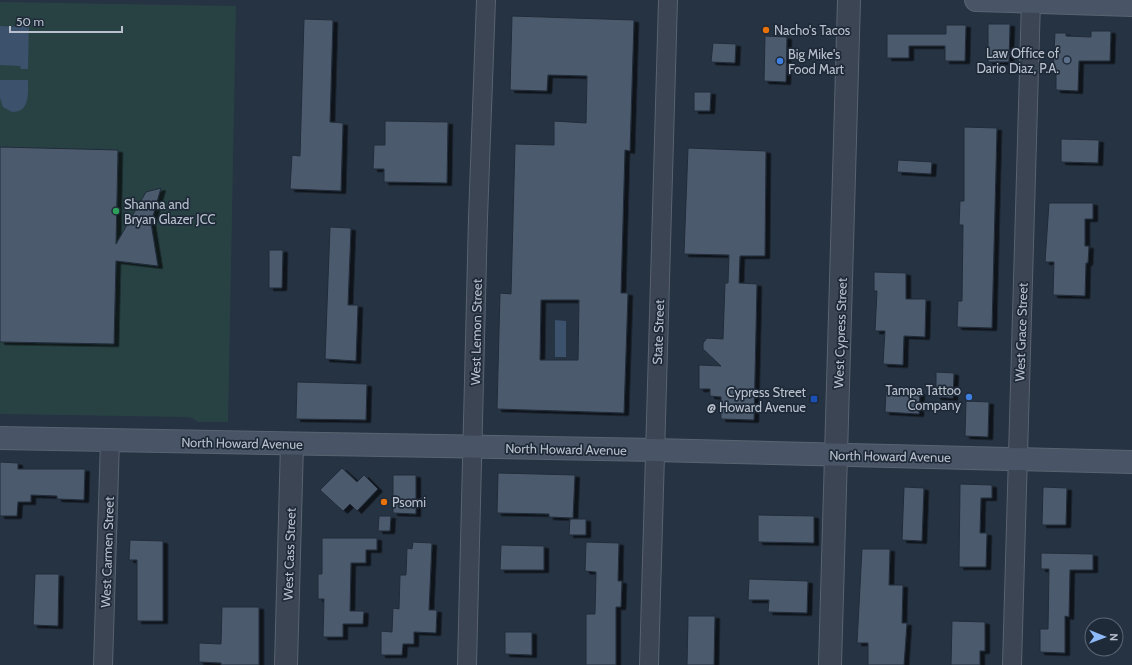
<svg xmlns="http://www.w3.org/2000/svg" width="1132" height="665" font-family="Cabin,sans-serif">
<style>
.green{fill:#284244}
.water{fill:#3c516c}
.building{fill:#4c5a6c;stroke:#212c3a;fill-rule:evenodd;filter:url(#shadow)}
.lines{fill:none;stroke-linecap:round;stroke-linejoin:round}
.minor-casing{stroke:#596370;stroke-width:20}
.tertiary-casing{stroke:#596370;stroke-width:24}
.secondary-casing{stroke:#596370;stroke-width:24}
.minor{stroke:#3b4553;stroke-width:18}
.tertiary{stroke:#3b4553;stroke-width:22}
.secondary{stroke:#495466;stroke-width:22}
.food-dot{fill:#e8710a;stroke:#1f2a38;stroke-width:1.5}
.service-dot{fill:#5c6f8a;stroke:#1f2a38;stroke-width:1.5}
.shop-dot{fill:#3f7fe0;stroke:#1f2a38;stroke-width:1.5}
.leisure-dot{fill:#2e9e5b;stroke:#1f2a38;stroke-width:1.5}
.transit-dot{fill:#1a4fb4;stroke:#1f2a38;stroke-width:1.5}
.labels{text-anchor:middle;stroke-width:3.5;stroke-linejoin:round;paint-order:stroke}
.poi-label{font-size:13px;fill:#b8c0cd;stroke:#1f2a38;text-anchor:start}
.street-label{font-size:13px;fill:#b8c0cd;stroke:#1f2a38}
</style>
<defs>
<filter id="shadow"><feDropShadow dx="4.5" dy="2.5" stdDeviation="0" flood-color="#0009"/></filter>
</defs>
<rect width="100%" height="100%" fill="#263343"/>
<path class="green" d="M0 2 236 6 228 422H198L192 418 187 417 0 414Z"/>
<g class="water">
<path d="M21 22H29L28 69H21L20 66 0 65V26L20 27Z"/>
<path d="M0 80H28C28 94 30 112 12 112L3 107 0 98Z"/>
<path d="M555 320 566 321V357H555Z"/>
</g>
<g class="building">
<path d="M512 16 634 20 630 151 625 150 621 293H628L624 413 497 409 500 293 511 294 515 144 554 145V121L586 123 587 76 548 75 547 91 510 90ZM541 300H579L578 360H540Z"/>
<path d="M304 19 333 20 330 122 343 123 341 191 290 189 292 155 300 156Z"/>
<path d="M988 24H1010L1009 62H988Z"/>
<path d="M946 25H966L965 61H945V46H909V58H887V34H946Z"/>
<path d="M1091 31H1111L1110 61H1079L1078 91 1056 90V71H1053L1055 33H1066V36L1091 37Z"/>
<path d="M765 36 787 37 786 82 764 81Z"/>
<path d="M713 43 736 44 735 63 711 62Z"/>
<path d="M694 92H711L710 111H694Z"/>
<path d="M385 121 448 122 447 183 384 182V169H373L374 145H385Z"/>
<path d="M964 127 997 128 992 328 957 327 958 301H962L963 225H959L960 201H964Z"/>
<path d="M1061 139 1099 140 1098 163 1061 162Z"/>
<path d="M0 147 118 150 116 244 146 192 161 188 151 223 158 266 116 261 114 344 0 342Z"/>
<path d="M688 148 766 151 765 256H740L739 283 757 284 754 420 721 419V397L710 396V389H699V365L721 366 703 349V343L707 338 723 339 725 283H728L729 255 684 254Z"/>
<path d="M898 160 932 162 931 174 897 172Z"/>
<path d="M1049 203H1093V219H1085V246H1089L1088 263H1086L1085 296 1053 295 1054 262H1045Z"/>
<path d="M330 227 351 228 348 305H358L356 361 325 359Z"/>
<path d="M269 250H283L282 288H269Z"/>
<path d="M874 272 906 273V299H926L925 337 904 336 903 365 883 364 885 331H875L877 291H874Z"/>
<path d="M936 372 954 373 953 398 936 397Z"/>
<path d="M297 382 367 384 366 420 296 419Z"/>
<path d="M886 391 920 392 919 414 885 412Z"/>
<path d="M966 401 989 402 988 437 965 436Z"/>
<path d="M0 462 18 463V469H85L84 500 57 499V496L31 495V502H18L17 516H0Z"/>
<path d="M342 468 357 482 364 475 378 489 357 511 350 504 343 511 320 490Z"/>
<path d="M498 473 575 475 573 518 549 517V514L497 513Z"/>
<path d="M393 475H416V514L393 513Z"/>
<path d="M960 484 992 485V498H981L980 533H987L986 567H959Z"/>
<path d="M904 487 924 488 922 541 902 540Z"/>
<path d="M1043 487 1067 488 1066 525H1042Z"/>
<path d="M758 515 814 516V543L758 542Z"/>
<path d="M379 516H391L390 531H378Z"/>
<path d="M570 519H586V535H569Z"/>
<path d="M322 538H377V550H366V563H351L350 611H364L363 624H343V637H323L324 599H318V574H322Z"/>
<path d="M130 540 163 541V621H137V560H129Z"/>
<path d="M413 542 432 543 429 610H437L436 633 414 632V644H403L402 655H381V631L392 632 393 608 399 609 400 575H406L407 548 412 549Z"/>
<path d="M586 542 619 543 618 581H622L621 607H616V665H586V614H595L596 572 585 571Z"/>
<path d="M501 545 544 546V570H500Z"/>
<path d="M862 549H890L889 585H903L902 623H907L904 665H868V643H857Z"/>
<path d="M1041 553 1093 554V570H1070L1069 617 1065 616V653L1040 652V629H1048L1049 569H1041Z"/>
<path d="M35 574H59L58 626 33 625Z"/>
<path d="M749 579 808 581 807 613 768 612 769 600H748Z"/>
<path d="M222 607H259V665H221V663L199 662V643L221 644Z"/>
<path d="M688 616H715L714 665H687Z"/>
<path d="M952 621 985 622V651H980V665H951Z"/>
<path d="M505 632H532V655L505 654Z"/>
</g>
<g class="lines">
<defs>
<g id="minor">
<path d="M103 665 110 440"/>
<path d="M467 665 478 218 486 0"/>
<path d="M649 665 668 0"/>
<path d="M1012 665 1031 0"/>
</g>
<g id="tertiary">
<path d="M286 665 292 444"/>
<path d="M830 665 849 0"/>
</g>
<g id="secondary">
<path d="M976 0 1132 5"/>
<path d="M0 438 654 450 1132 462"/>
</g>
</defs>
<use href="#minor" class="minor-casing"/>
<use href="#tertiary" class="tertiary-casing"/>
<use href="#secondary" class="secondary-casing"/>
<use href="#minor" class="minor"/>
<use href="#tertiary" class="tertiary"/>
<use href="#secondary" class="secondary"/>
</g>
<g class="food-dot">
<circle cx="766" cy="30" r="4"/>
<circle cx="384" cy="502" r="4"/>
</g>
<circle class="service-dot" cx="1067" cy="60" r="4"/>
<g class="shop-dot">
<circle cx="780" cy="61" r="4"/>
<circle cx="969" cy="397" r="4"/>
</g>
<circle class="leisure-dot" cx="116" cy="211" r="4"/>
<rect class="transit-dot" x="810" y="395" width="8" height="8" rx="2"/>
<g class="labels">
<g class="poi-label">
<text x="774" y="35">Nacho's Tacos</text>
<text x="1059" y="58" text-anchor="end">Law Office of<tspan x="1059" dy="15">Dario Diaz, P.A.</tspan></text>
<text x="788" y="59">Big Mike's<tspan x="788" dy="15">Food Mart</tspan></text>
<text x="124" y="209">Shanna and<tspan x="124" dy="15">Bryan Glazer JCC</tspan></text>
<text x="961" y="395" text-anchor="end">Tampa Tattoo<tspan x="961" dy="15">Company</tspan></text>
<text x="806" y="397" text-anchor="end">Cypress Street<tspan x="806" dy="15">@ Howard Avenue</tspan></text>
<text x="392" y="507">Psomi</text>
</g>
<g class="street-label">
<text transform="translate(476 332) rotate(-89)" y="5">West Lemon Street</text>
<text transform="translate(658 332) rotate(-88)" y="5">State Street</text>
<text transform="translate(1021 332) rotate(-88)" y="5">West Grace Street</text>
<text transform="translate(840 333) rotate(-88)" y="5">West Cypress Street</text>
<text transform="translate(242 443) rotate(1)" y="5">North Howard Avenue</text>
<text transform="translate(566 449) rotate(1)" y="5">North Howard Avenue</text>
<text transform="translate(890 456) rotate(1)" y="5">North Howard Avenue</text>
<text transform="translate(107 552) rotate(-88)" y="5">West Carmen Street</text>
<text transform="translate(289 554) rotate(-88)" y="5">West Cass Street</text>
</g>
</g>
<g transform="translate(1104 637) rotate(91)"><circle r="19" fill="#1f2a38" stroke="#5c6674"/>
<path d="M0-3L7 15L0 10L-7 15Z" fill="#8fbafa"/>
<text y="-6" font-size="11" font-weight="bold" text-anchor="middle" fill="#b8c0cd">N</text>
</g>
<path d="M10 26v6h112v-6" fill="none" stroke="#b8c0cd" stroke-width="2"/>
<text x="16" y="26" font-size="12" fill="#b8c0cd" stroke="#1f2a38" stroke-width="3" paint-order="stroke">50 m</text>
</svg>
